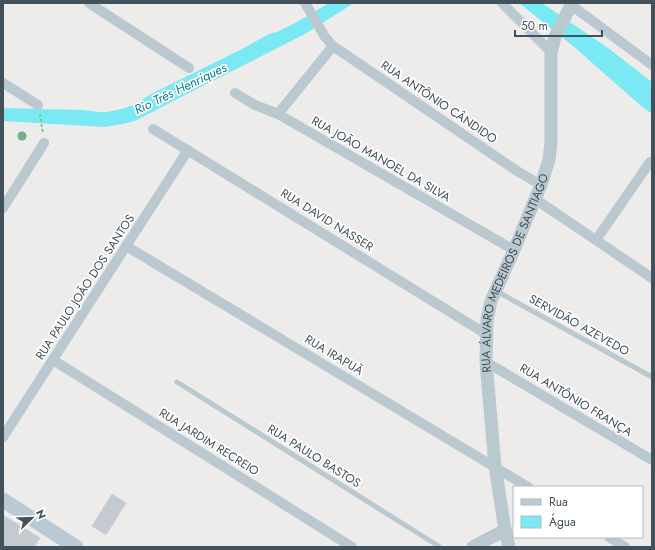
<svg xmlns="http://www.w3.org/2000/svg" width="655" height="550" font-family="Jost,sans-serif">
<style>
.water{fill:#7be9f3}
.building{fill:#c4cacf;stroke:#ced2d8}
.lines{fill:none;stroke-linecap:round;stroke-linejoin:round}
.path{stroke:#68d391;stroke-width:2;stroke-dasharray:3 2;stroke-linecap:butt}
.service{stroke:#bac8d0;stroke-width:5}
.minor{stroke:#bac8d0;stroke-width:10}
.tertiary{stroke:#bac8d0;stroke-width:13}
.secondary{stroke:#b9cad4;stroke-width:15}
.tree{fill:#73b089}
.labels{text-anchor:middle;stroke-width:3.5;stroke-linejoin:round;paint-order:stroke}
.street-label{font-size:12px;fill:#42515a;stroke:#fff}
.water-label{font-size:13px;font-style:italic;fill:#03838f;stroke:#fff}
</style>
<rect width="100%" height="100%" fill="#eeebeb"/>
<g class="water">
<path d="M329 3H354L305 34 183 96 135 121 122 124 104 127 3 121V108L82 110 99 112H107L122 109 133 105 153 93 240 50 269 34 277 32 297 22Z"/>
<path d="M519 3H542L608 48 652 82V114L640 105 573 46Z"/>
</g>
<g class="building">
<path d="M112 494 126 503 106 535 92 526Z"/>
<path d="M3 515 40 538 34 547H3Z"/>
</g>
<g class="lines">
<path class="path" d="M40 114 43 134"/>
<g class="service">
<path d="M496 291 652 377"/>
<path d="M177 382 440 547"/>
</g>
<g class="minor">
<path d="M89 3 189 68"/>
<path d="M305 3 325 37 333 46 517 171 541 185"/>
<path d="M502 3 551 52"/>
<path d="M571 5 652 65"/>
<path d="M3 83 38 105"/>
<path d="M235 93 255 105 278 114 514 250"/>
<path d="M278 114 333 46"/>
<path d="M153 129 486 334"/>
<path d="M535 199 652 278"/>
<path d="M3 208 44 143"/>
<path d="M596 240 650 162"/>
<path d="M126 246 528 487"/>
<path d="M53 360 352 547"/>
<path d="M486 362 652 460"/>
<path d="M3 437 188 150"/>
<path d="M609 537 625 547"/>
</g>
<g class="tertiary">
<path d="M473 547 505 530"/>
<path id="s1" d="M509 547 505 530 495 466 486 362 487 320 491 301 514 250 541 185 549 160 551 142V52L555 37 572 3"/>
</g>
<path class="secondary" d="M3 500 76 547"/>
</g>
<circle class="tree" cx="22" cy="136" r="4.5"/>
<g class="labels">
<g class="street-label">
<text transform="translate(439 102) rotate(34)" y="4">RUA ANTÔNIO CÂNDIDO</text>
<text transform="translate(381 159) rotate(30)" y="4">RUA JOÃO MANOEL DA SILVA</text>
<text transform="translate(327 220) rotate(32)" y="4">RUA DAVID NASSER</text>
<text dy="4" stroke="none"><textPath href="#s1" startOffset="281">RUA ÁLVARO MEDEIROS DE SANTIAGO</textPath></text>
<text transform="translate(85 287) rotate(-57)" y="4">RUA PAULO JOÃO DOS SANTOS</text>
<text transform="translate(579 325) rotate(29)" y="4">SERVIDÃO AZEVEDO</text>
<text transform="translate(334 355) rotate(31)" y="4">RUA IRAPUÃ</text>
<text transform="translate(576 400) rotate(31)" y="4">RUA ANTÔNIO FRANÇA</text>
<text transform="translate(209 442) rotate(32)" y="4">RUA JARDIM RECREIO</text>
<text transform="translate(314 456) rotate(32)" y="4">RUA PAULO BASTOS</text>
</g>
<g class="water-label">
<text transform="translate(180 88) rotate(-26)" y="5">Rio Três Henriques</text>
</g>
</g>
<rect width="655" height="550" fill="none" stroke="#42515a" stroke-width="8"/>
<rect x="513" y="486" width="130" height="52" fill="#ffffff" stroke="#b3b9bd"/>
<rect x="521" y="499" width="20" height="6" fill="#b9cad4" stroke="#b3b9bd"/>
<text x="549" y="506" font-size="12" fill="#42515a">Rua</text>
<rect x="521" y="516" width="20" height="12" fill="#7be9f3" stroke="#b3b9bd"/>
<text x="549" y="526" font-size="12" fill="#42515a">Água</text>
<g transform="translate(32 518) rotate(67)" stroke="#ffffff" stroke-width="3" paint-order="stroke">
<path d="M0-3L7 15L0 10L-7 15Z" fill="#42515a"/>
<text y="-6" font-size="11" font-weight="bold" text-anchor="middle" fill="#42515a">N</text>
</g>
<path d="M515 30v6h87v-6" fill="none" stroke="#42515a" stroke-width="2"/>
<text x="521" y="30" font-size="12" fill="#42515a" stroke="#ffffff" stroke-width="3" paint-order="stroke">50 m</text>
</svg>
